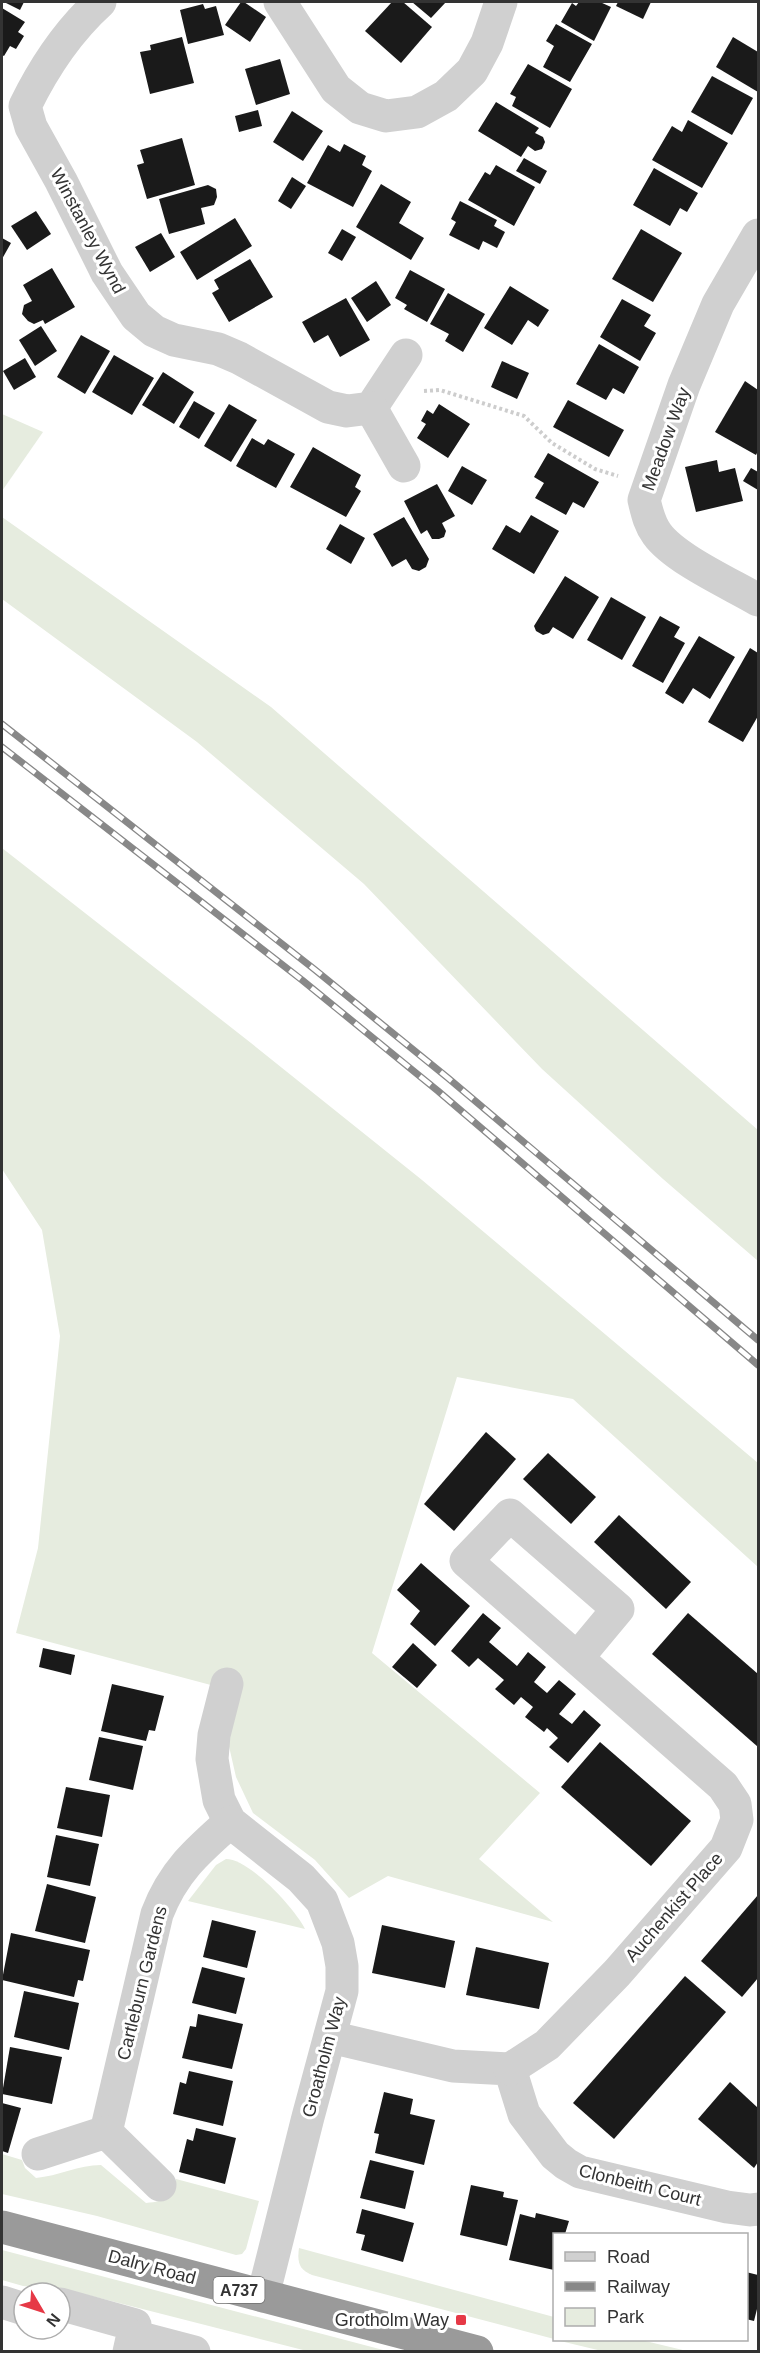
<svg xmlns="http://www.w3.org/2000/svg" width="760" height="2353" font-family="Arial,sans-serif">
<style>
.green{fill:#e6ecdf}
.building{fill:#1a1a1a}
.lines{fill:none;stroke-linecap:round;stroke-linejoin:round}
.path{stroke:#cdcdcd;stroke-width:4;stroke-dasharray:3 3;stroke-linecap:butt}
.minor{stroke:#d0d0d0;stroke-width:33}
.highway{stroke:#9a9a9a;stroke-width:33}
.rail-casing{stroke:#888;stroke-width:7}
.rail{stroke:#fff;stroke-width:4.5;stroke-dasharray:14;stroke-linecap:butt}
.poi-dot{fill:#e63946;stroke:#fff;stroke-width:2}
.labels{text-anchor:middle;stroke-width:6;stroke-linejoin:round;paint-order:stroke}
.shield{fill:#fff;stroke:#707070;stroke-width:1.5}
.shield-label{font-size:16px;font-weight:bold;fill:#333}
.street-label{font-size:18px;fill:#333;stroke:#fff}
.poi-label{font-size:18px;fill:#333;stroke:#fff;text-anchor:end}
</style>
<rect width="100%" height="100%" fill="#fff"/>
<g class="green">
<path d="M2 414 43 432 2 491Z"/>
<path d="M2 517 271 707 758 1130V1261L663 1179 542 1069 364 884 197 742 2 599Z"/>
<path d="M2 848 251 1043 422 1180 758 1463V1567L573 1399 457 1377 372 1653 540 1793 479 1859 553 1922 388 1876 349 1898 315 1860 253 1813 236 1777 228 1742 237 1692 16 1633 38 1548 60 1336 42 1230 2 1169Z"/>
<path d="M226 1859C250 1859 295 1909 305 1929L188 1901 216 1865Z"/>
<path d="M2 2154 22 2160 25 2168 36 2178C58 2176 79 2165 101 2165L146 2203C167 2201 170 2198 176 2179L259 2201 246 2249 242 2254 236 2255 97 2216 2 2194Z"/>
<path d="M299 2248 554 2317V2339L312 2275C299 2270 297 2262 299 2248Z"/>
<path d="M2 2250 387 2351H307L72 2291 23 2286 2 2280Z"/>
<path d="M556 2340H641L687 2351H602Z"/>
</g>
<g class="building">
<path d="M4 2H24L20 10Z"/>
<path d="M241 2H244L266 17 250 42 225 25Z"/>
<path d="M392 2H403L432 27 401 63 365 31Z"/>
<path d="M412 2H446L431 18Z"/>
<path d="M579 2H600L611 7 594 41 561 22 572 3 576 6Z"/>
<path d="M618 2H651L643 19 616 6Z"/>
<path d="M203 4 205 9 216 6 224 35 188 44 180 10Z"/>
<path d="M2 8 25 22 18 32 24 36 16 49 10 46 4 56 2 55Z"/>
<path d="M556 24 592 44 570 82 543 67 554 46 546 41Z"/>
<path d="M182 37 194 83 150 94 140 52 151 50 150 45Z"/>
<path d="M733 37 758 52V92L716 67Z"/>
<path d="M280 59 290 94 256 105 245 69Z"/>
<path d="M528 64 572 89 550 128 512 106 516 97 510 94Z"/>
<path d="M712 76 753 98 732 135 691 112Z"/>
<path d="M496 102 539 128 535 133 543 137 545 142 542 149 535 151 528 146 521 157 478 131Z"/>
<path d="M258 110 262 126 239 132 235 116Z"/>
<path d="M292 111 323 131 303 161 273 142Z"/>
<path d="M688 120 728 143 702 188 652 160 672 126 682 132Z"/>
<path d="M182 138 195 185 147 199 137 165 144 163 140 150Z"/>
<path d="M344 144 366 156 362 165 372 171 353 207 307 183 328 145 340 152Z"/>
<path d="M524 158 547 171 540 184 516 171Z"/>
<path d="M496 165 535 187 514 226 468 200 485 172 490 175Z"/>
<path d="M654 168 698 193 687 212 680 208 670 226 633 205Z"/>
<path d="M292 177 306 186 291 209 278 201Z"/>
<path d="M381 184 411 202 399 223 424 238 411 260 356 227Z"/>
<path d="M208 185 216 189 217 197 214 205 201 208 205 224 169 234 159 199Z"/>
<path d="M460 201 497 220 494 226 505 232 497 248 483 241 479 250 449 235 456 222 451 219Z"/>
<path d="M36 211 51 234 27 250 11 226Z"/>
<path d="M235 218 252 246 197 280 180 252Z"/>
<path d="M342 229 356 237 342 261 328 253Z"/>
<path d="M641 229 682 253 653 302 612 279Z"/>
<path d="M161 233 175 257 150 272 135 247Z"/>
<path d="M2 238 11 243 2 259Z"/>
<path d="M250 259 273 297 229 322 212 293 219 289 214 280Z"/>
<path d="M52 268 75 307 45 324 43 320 34 324 28 321 22 314 24 305 32 301 23 285Z"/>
<path d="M410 270 445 289 427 322 404 309 407 305 395 298Z"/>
<path d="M376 281 391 305 367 322 351 298Z"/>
<path d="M510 286 549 310 538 327 528 320 512 345 484 328Z"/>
<path d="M448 293 485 314 463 352 445 341 449 334 430 324Z"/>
<path d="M346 298 370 340 340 357 328 335 314 343 302 322Z"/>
<path d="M622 299 651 315 644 326 656 333 640 361 600 337Z"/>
<path d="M41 326 57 351 35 366 19 340Z"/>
<path d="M81 335 110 351 85 394 57 377Z"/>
<path d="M599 344 639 367 624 394 613 388 606 400 576 384Z"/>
<path d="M114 355 154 378 132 415 92 392Z"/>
<path d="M25 358 36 377 14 390 3 371Z"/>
<path d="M502 361 529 373 517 399 491 387Z"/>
<path d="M163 372 194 392 174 424 142 405Z"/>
<path d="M745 381 758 390V451L756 455 715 432Z"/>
<path d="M568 400 624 430 609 457 553 427Z"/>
<path d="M194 401 215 413 199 439 179 427Z"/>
<path d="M229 404 257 420 231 462 204 446Z"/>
<path d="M439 404 470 424 448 458 417 438 426 424 421 421 427 410 433 414Z"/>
<path d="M252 438 264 445 268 439 295 454 276 488 236 466Z"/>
<path d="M313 447 361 475 355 487 361 491 346 517 290 487Z"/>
<path d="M548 453 599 482 584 508 573 502 566 515 535 498 544 483 534 477Z"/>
<path d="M717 460 719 472 735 468 743 501 696 512 685 467Z"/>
<path d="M462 466 487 480 472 505 448 491Z"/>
<path d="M751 468 758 472V490L743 481Z"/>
<path d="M437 484 455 516 442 523 446 531 444 537 439 539H432L427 530 421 534 404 501Z"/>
<path d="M531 515 559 531 534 574 492 549 506 525 520 533Z"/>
<path d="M404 517 429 559 426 567 419 571 412 569 406 559 392 567 373 534Z"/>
<path d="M340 524 365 538 351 564 326 549Z"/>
<path d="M565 576 599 597 573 639 553 627 549 633 543 635 536 631 534 626Z"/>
<path d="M611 597 646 617 622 660 587 640Z"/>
<path d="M660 616 680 627 674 637 685 643 663 683 632 666Z"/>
<path d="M699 636 735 657 710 699 693 688 683 704 665 693Z"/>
<path d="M750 648 758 653V716L743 742 708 722Z"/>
<path d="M486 1432 516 1459 454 1531 424 1504Z"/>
<path d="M548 1453 596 1497 571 1524 523 1479Z"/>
<path d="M619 1515 691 1582 666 1609 594 1542Z"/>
<path d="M421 1563 470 1606 435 1646 410 1624 420 1611 397 1590Z"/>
<path d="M483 1613 501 1628 489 1642 517 1666 528 1652 546 1667 534 1682 547 1693 559 1680 576 1694 559 1714 572 1724 584 1710 601 1725 568 1763 549 1747 558 1738 547 1728 544 1732 525 1717 533 1707 521 1697 514 1705 495 1689 504 1680 478 1658 469 1667 451 1651Z"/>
<path d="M688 1613 758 1674V1747L652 1654Z"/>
<path d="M413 1643 437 1665 417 1688 392 1667Z"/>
<path d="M43 1648 75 1655 71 1675 39 1667Z"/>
<path d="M112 1684 164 1696 155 1731 149 1730 146 1741 101 1731Z"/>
<path d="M99 1737 143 1746 133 1790 89 1780Z"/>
<path d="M600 1742 691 1821 651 1866 561 1787Z"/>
<path d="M66 1787 110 1795 102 1837 57 1828Z"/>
<path d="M56 1835 99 1844 90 1886 47 1877Z"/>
<path d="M47 1884 96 1897 85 1943 35 1931Z"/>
<path d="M758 1895V1978L742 1997 701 1961Z"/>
<path d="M212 1920 256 1931 247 1968 203 1957Z"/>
<path d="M382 1925 455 1941 445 1988 372 1973Z"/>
<path d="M11 1933 90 1950 83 1981 78 1980 74 1997 2 1980Z"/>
<path d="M476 1947 549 1963 539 2009 466 1995Z"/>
<path d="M202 1967 245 1978 236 2014 192 2003Z"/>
<path d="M685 1976 726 2012 614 2139 573 2103Z"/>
<path d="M24 1991 79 2003 69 2050 14 2037Z"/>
<path d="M198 2014 243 2024 232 2069 182 2058 190 2026 196 2027Z"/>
<path d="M10 2047 62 2057 52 2104 2 2094Z"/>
<path d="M189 2071 233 2081 223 2126 173 2114 180 2082 186 2084Z"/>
<path d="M730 2082 758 2108V2162L754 2168 698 2119Z"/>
<path d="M384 2092 413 2099 410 2114 435 2120 424 2165 375 2153 379 2134 374 2133Z"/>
<path d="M2 2103 21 2108 8 2153 2 2151Z"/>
<path d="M196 2128 236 2138 225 2184 179 2172 187 2139 193 2141Z"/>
<path d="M370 2160 414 2171 405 2209 360 2198Z"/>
<path d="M471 2185 504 2192 503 2197 518 2200 507 2246 460 2235Z"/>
<path d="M362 2209 414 2223 403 2262 361 2250 365 2235 356 2233Z"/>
<path d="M536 2213 569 2221 565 2234H554V2270L509 2260 520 2214 535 2218Z"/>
<path d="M746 2272 758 2275V2305L754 2321 746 2319Z"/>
</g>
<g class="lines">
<path class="path" d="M424 391 440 390 524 416 552 443 595 469 618 476"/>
<g class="minor">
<path d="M100 2C68 31 44 67 25 106L31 127 61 181 107 273 136 316 154 331 174 340 218 349 239 358 328 407 347 411 371 408 406 355"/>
<path d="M280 2 336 89 360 108 386 116 417 112 446 96 472 71 487 43 501 2"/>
<path d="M758 235 718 304 684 385 644 500C647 512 649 523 657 534 675 559 731 584 758 600"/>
<path d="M371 408 404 466"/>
<path d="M227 1684 214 1735 212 1759 219 1800 230 1822 301 1878 322 1901 338 1943 342 1966V1991L308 2117 263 2296"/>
<path d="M330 2037 453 2066 510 2069 524 2114 555 2155 566 2164 580 2172 727 2207 750 2210 758 2209"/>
<path d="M510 2069 547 2045 617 1973 726 1848 737 1820 735 1804 723 1786 466 1561 510 1515 618 1609 578 1657"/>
<path d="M106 2132 157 1914C173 1872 197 1851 230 1822"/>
<path d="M38 2154 106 2132 160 2185"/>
<path d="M2 2302 24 2309"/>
<path d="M60 2304 135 2325 129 2352"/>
<path d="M133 2336 194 2352"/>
</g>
<path class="highway" d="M2 2227 477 2352"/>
<defs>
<g id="rail">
<path d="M2 724 314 969 448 1078 758 1340"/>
<path d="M2 747 302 980 438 1091 758 1365"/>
</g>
</defs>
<use href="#rail" class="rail-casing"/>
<use href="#rail" class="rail"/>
</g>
<rect class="poi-dot" x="455" y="2314" width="12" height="12" rx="3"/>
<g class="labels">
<rect class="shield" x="213.5" y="2277" width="51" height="26" rx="4.5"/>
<g class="shield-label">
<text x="239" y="2296">A737</text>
</g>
<g class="street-label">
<text transform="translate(88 231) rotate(62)" y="6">Winstanley Wynd</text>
<text transform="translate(666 439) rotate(-70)" y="6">Meadow Way</text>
<text transform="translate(674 1907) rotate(-49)" y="6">Auchenkist Place</text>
<text transform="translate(142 1983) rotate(-76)" y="6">Cartleburn Gardens</text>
<text transform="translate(324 2057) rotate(-75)" y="6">Groatholm Way</text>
<text transform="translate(640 2185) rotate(14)" y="6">Clonbeith Court</text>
<text transform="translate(152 2267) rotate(15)" y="6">Dalry Road</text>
</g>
<g class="poi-label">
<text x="449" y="2326">Grotholm Way</text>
</g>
</g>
<rect width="760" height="2353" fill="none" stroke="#333333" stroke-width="6"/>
<rect x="553" y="2233" width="195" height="108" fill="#ffffff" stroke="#adadad" stroke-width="1.5"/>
<rect x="565" y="2252" width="30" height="9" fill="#d0d0d0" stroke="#adadad" stroke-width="1.5"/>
<text x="607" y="2263" font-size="18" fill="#333333">Road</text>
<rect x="565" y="2282" width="30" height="9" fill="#888888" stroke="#adadad" stroke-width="1.5"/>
<text x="607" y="2293" font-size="18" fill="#333333">Railway</text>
<rect x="565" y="2308" width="30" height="18" fill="#e6ecdf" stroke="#adadad" stroke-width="1.5"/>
<text x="607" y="2323" font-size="18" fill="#333333">Park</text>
<g transform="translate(42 2311) rotate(129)"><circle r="28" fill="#ffffff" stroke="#adadad" stroke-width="1.5"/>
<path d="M0-4.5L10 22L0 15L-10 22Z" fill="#e63946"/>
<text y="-9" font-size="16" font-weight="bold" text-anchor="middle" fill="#333333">N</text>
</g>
</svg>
